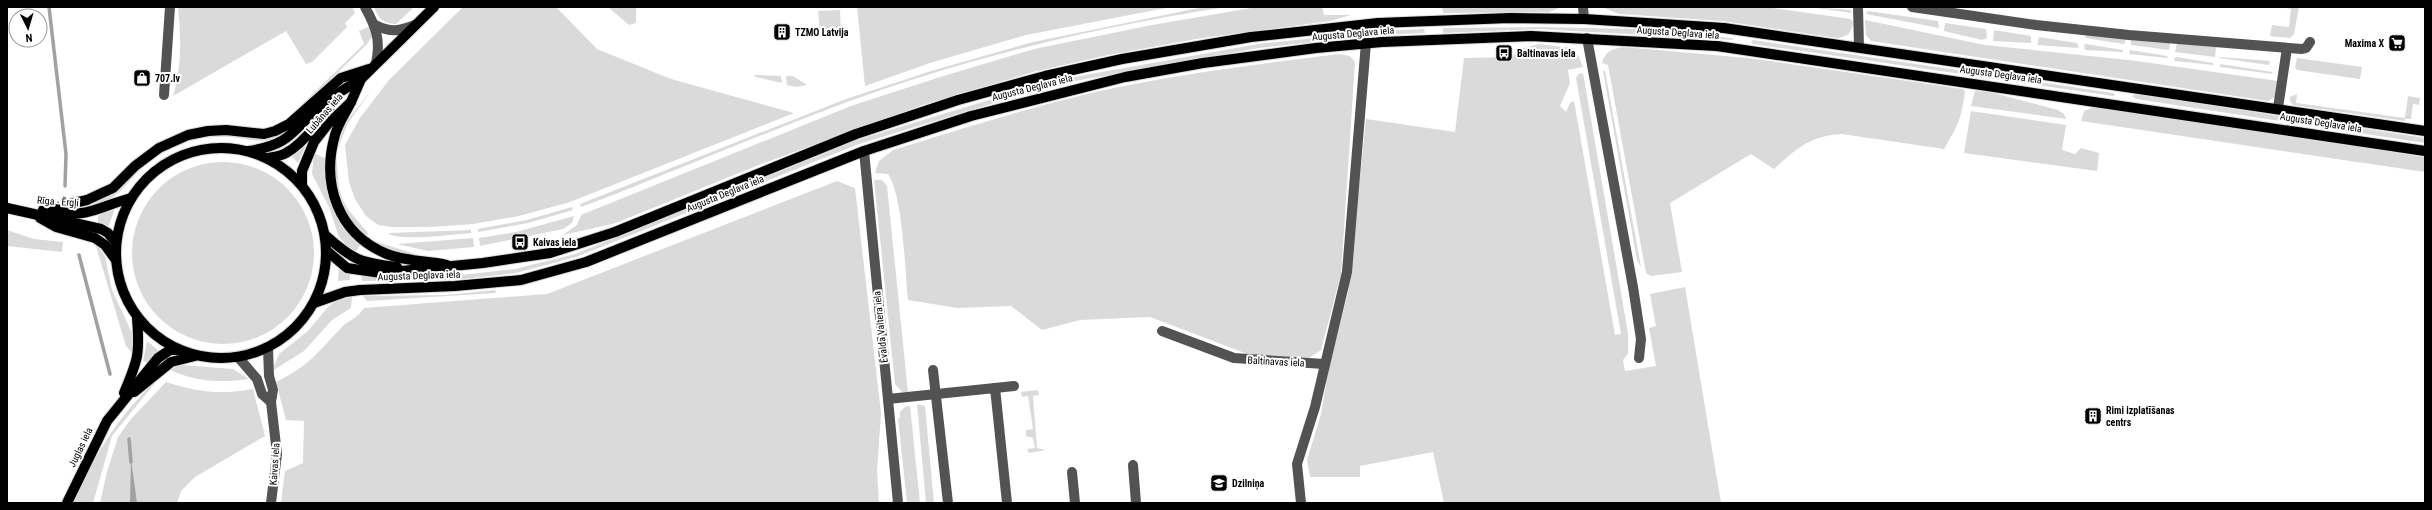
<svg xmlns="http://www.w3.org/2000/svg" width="2432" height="510" font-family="'Roboto Condensed',sans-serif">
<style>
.green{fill:#dadada}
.water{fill:#a1a1a1}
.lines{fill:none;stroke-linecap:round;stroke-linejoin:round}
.stream{stroke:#a1a1a1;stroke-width:3.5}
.major-casing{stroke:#dbdbdb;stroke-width:12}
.minor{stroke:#535353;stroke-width:10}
.major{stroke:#000;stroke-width:10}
.labels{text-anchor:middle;stroke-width:4;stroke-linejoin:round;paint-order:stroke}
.poi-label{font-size:10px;font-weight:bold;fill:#000;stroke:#fff;text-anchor:start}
.street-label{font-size:10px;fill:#000;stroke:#fff}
</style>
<rect width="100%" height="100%" fill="#fff"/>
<g class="green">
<path d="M178 7H352L355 13 345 23 347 27 312 62 306 64 286 31 173 96C182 68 181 35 178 7Z"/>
<path d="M374 7H414L396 24C382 23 379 19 374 7Z"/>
<path d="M463 7H556L597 49 671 79 794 113 570 202 519 216 473 224 431 227H392L378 225 366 216 355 199 349 182 345 145 360 118 389 80Z"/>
<path d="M608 7H636V23L629 25Z"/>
<path d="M857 7H1171L1026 35 930 63 865 86Z"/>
<path d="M1226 7C1097 27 970 57 847 102 769 131 691 164 613 195L581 207 580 204 846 99 931 71 1033 42 1199 8Z"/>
<path d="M1257 7H1322L1324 15H1351L1330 21 1202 38 1108 55 1033 72 922 105 756 166 616 223 563 235 577 225 581 215 851 106 937 78 1034 49 1152 25Z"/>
<path d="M1442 7H1561L1549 12 1443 13Z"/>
<path d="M1602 7H1765L1851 19 1853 23C1851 34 1848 36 1838 38L1723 21 1619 14Z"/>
<path d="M1810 7 1850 10 1852 13Z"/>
<path d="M2282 7H2299L2294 34 2290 38 2270 36 2272 25 2289 27 2291 9Z"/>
<path d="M840 10 841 35H823L820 32 818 11Z"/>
<path d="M1868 11 1938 21 1939 28 1866 14Z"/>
<path d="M1865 20 1985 45 2129 60 2278 81 2275 97 2268 101 1871 41 1866 35Z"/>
<path d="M1945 23 1986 29 1987 38 1982 40 1944 31Z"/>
<path d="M368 27 372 29V37L366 45 293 116 292 114 364 44 359 31Z"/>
<path d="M1539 27 1634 29 1732 38 1734 40 1539 29 1443 33V28Z"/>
<path d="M1424 29 1425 33 1380 35 1259 48 1053 85 859 144 576 257 516 273 454 280 362 281 361 276H453L515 269 575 254 857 140 1052 81 1258 44 1380 31Z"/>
<path d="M1994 30 2031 36V43L1993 41Z"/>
<path d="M2086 35 2126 39 2124 44 2085 38Z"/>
<path d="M2039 37 2077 43 2079 48 2037 45Z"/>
<path d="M1753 40 2113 93 2115 95 2113 96 1753 44 1751 42Z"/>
<path d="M2131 40 2170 43 2169 50 2131 45Z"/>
<path d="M2177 43 2216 47 2215 57 2175 52Z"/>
<path d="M1539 44 1572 48 1579 57 1583 67 1568 70 1570 83 1560 106 1566 112 1570 103 1574 101 1615 335 1621 334 1576 78 1578 74 1583 73 1628 333V354L1623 360 1625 371 1656 366 1649 328 1656 326 1650 294 1685 287 1721 503H1444L1433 452 1360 466V477H1310L1307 460 1321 414 1329 366 1348 293 1366 119 1455 132 1464 58 1513 57 1517 50Z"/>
<path d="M2086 44 2123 50V52L2085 50 2084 45Z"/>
<path d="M1623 47 1748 58 1963 89 1965 92C1961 120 1958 125 1944 149L1842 134C1810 136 1797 148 1774 169L1751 154 1670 203 1682 272 1651 276 1646 273 1608 65 1602 63C1605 51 1612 49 1623 47Z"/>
<path d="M2130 50 2167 56 2168 58 2129 54Z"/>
<path d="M1339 54 1350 56 1355 62 1341 274 1321 350 1309 358 1250 355 1150 317 1080 320 1042 330 1011 306 957 308 908 300C905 270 903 196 888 174L875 173 879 161 893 150C961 129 1030 107 1100 91 1179 74 1259 64 1339 54Z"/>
<path d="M2176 57 2213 63 2214 65 2175 61 2174 59Z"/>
<path d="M2220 57 2270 61 2269 65 2220 58Z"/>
<path d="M2297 58 2362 67 2360 79 2297 70 2295 67Z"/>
<path d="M2220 64 2272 72 2273 74 2220 67Z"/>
<path d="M1603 71H1605L1641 267 1637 260Z"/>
<path d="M754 75 781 76 782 83 756 77Z"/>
<path d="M786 76H793L807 85 797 87 787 85Z"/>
<path d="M373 88 348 123 338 148H336L346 122Z"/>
<path d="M1975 91 1990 92 2058 110 2064 114 2066 119 1971 106Z"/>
<path d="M2136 94 2425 138V143L2136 99 2132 96Z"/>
<path d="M2297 94 2296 103 2405 118 2408 96 2425 99 2420 98 2419 105 2413 104 2411 119H2405V121L2293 105 2290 101V97Z"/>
<path d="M2094 107 2425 157V172L2081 121 2084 111Z"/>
<path d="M1971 111 2066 125 2062 150 2075 154 2081 148 2099 153 2097 171 1964 153Z"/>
<path d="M287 129 290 131C269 147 252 139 229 137 214 136 198 138 184 143 169 149 153 157 142 168 125 185 120 196 96 207L95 201C121 181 155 149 187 140 200 137 215 133 229 135 252 137 268 143 287 129Z"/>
<path d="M304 143 306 145 298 163 290 155Z"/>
<path d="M314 153 326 159C324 199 337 215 361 244L354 254 339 237 329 207 312 174Z"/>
<path d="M336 160C339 170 337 182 340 192 345 210 357 219 368 233L366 237C343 216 333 192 336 160Z"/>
<circle cx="223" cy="253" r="91"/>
<path d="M874 180H882L887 186 908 393 902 392 895 384Z"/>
<path d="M837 181 855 188 881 413 877 471 879 503H281L285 471 303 463 304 421 286 420 276 382C309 366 317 353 341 328 349 319 355 321 364 308L547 294Z"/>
<path d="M572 207 573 210 528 223 478 232V229L527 220Z"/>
<path d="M112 209 114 211 108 228 98 224V216Z"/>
<path d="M574 216 572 223 563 229 480 246 479 238 516 232Z"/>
<path d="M7 230 34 239 63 242 62 252 7 246Z"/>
<path d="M471 230V233C457 234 396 242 388 233Z"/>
<path d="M473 238 474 247 428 251 397 244Z"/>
<path d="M377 242 425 257 401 255 375 244Z"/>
<path d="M95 243 105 256 112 290 132 333 133 354 126 346Z"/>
<path d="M339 268 350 273V280L338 281Z"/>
<path d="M495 290 496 293 367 301 363 296 447 295Z"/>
<path d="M352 297 351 308 332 320 304 351 272 371 279 354 308 331 328 307 337 300Z"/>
<path d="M147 341 159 351 148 363 143 361Z"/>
<path d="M182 365 233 369 249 379C221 383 195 382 168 369Z"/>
<path d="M159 378 112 436 93 503H74C94 455 120 413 159 378Z"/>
<path d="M166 382C196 392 222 395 253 389L265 436 195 477 181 491 177 503H100L107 472 118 437 131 419Z"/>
<path d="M1038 390 1039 395 1033 396 1037 448 1046 450 1029 453 1027 449 1035 448 1033 438 1026 436V430L1033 429 1028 396 1022 397 1021 392Z"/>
<path d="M917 404 925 406 934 503H926Z"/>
<path d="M910 406 920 503H907L898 418H900V412L905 407Z"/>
</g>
<path class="water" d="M131 459 137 503H130Z"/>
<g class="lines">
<g class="stream">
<path d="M49 7 66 154 65 186"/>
<path d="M79 255 110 374"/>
<path d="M129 439 131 462"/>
</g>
<defs>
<g id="major">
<path d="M351 102C346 112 338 124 335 135 321 184 338 234 387 254 406 262 427 260 447 265"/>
<circle cx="221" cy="253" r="105"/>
<path d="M249 151C293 144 291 130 322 105 334 95 348 87 361 79"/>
<path d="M268 158C273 157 281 156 286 153 303 144 329 112 337 94"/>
<path d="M302 185V171L314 142 328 124 351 102 361 79 434 7"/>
<path d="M7 208 101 229 108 233 116 243"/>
<path d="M43 210 87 200 102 193 113 188 135 166 159 148 188 135 208 131 226 130 264 134 275 131 289 124 341 78 369 69"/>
<path d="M57 213C90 217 101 206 131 198"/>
<path d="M40 218 56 227 95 238 105 245 116 260"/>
<path d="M325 235C353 260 360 263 397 267"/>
<path d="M327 251 347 268 381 273 483 263 550 253 615 232 856 134 958 100 1045 76 1122 59 1251 37 1378 23 1510 18 1584 19 1724 28 2425 131"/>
<path d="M314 303 345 292 360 290 455 286 521 280 586 262 864 151 971 116 1125 77 1203 63 1316 48 1382 42 1531 36 1717 46 2425 151"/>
<path d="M134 392 171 362 195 356"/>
<path d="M124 393C138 360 140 354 137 318"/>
<path d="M67 503 107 421 158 358 170 350H179"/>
</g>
</defs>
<use href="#major" class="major-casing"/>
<g class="minor">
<path d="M365 7C376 27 381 40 376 63"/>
<path d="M1583 7 1584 19"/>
<path d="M1858 7 1859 47"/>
<path d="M1912 7 2036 25 2129 35 2302 49 2306 48 2310 42"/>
<path d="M375 25C391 33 400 31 415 25"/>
<path d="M1587 38 1633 287 1641 339 1639 358"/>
<path d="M164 95 170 7"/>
<path d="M2278 108 2287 48"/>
<path d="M864 151 898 503"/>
<path d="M1162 331 1234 358 1324 364"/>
<path d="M268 348 269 376 273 390 271 402 277 454 271 503"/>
<path d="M238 357 257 379 262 394 271 402"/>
<path d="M933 370 948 503"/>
<path d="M995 388 1014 386"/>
<path d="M888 399 995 388 1007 503"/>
<path d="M1133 465 1136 503"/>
<path d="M1072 472 1075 503"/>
<path d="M1301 503 1297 464 1315 407 1347 272 1366 43"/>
</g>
<use href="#major" class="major"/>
</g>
<defs>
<symbol id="building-square" viewBox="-11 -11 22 22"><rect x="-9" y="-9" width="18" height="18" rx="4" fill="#000" stroke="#fff"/><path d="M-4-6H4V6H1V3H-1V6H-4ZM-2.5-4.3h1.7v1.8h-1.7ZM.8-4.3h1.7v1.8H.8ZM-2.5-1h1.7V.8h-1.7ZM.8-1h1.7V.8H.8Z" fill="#fff"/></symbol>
<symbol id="supermarket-square" viewBox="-11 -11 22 22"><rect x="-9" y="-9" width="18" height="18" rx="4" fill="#000" stroke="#fff"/><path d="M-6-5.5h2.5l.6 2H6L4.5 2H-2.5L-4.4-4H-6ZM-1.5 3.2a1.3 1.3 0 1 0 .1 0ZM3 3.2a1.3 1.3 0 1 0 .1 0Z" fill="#fff"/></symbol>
<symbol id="bus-square" viewBox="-11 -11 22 22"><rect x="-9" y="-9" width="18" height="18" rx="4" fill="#000" stroke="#fff"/><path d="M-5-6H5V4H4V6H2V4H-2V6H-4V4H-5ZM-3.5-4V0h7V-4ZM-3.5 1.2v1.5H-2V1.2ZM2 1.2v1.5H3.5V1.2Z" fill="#fff"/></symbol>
<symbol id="shop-square" viewBox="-11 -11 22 22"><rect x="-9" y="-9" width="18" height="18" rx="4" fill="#000" stroke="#fff"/><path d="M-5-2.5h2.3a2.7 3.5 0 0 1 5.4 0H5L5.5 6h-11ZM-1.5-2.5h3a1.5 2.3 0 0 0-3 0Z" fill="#fff"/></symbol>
<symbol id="school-square" viewBox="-11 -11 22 22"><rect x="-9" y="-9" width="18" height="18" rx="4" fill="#000" stroke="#fff"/><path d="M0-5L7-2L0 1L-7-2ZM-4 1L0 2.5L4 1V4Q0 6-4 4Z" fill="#fff"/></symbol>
</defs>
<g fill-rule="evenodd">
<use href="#building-square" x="772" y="22" width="20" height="20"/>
<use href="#supermarket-square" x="2387" y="33" width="20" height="20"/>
<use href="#bus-square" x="1494" y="43" width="20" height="20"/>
<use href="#shop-square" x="132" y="68" width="20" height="20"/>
<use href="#bus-square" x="510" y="232" width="20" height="20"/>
<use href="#building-square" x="2083" y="406" width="20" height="20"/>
<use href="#school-square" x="1209" y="473" width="20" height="20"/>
</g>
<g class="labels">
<g class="poi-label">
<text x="795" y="36">TZMO Latvija</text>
<text x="2384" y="47" text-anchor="end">Maxima X</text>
<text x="1517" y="57">Baltinavas iela</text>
<text x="155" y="82">707.lv</text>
<text x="533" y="246">Kaivas iela</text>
<text x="2106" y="414">Rimi izplatīšanas<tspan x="2106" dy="12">centrs</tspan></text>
<text x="1232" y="487">Dzilniņa</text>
</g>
<g class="street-label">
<text transform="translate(1678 32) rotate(4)" y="4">Augusta Deglava iela</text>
<text transform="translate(1353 33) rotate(-5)" y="4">Augusta Deglava iela</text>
<text transform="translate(2001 74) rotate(8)" y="4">Augusta Deglava iela</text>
<text transform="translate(1032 87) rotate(-14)" y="4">Augusta Deglava iela</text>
<text transform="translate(324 113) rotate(-49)" y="4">Lubānas iela</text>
<text transform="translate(2321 122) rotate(9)" y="4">Augusta Deglava iela</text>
<text transform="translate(725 193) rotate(-22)" y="4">Augusta Deglava iela</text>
<text transform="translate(58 201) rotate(4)" y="4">Rīga - Ērgļi</text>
<text transform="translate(419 275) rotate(-2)" y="4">Augusta Deglava iela</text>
<text transform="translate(880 327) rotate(-96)" y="4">Ēvalda Valtera iela</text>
<text transform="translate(1276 361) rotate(3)" y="4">Baltinavas iela</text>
<text transform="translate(80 447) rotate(-64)" y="4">Juglas iela</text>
<text transform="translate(274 464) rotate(-86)" y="4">Kaivas iela</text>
</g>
</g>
<rect width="2432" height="510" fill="none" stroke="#000000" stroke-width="16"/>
<g transform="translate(28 28) rotate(175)"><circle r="19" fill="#ffffff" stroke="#999999"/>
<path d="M0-3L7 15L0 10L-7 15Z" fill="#000000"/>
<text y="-6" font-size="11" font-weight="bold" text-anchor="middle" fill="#000000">N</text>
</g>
</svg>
